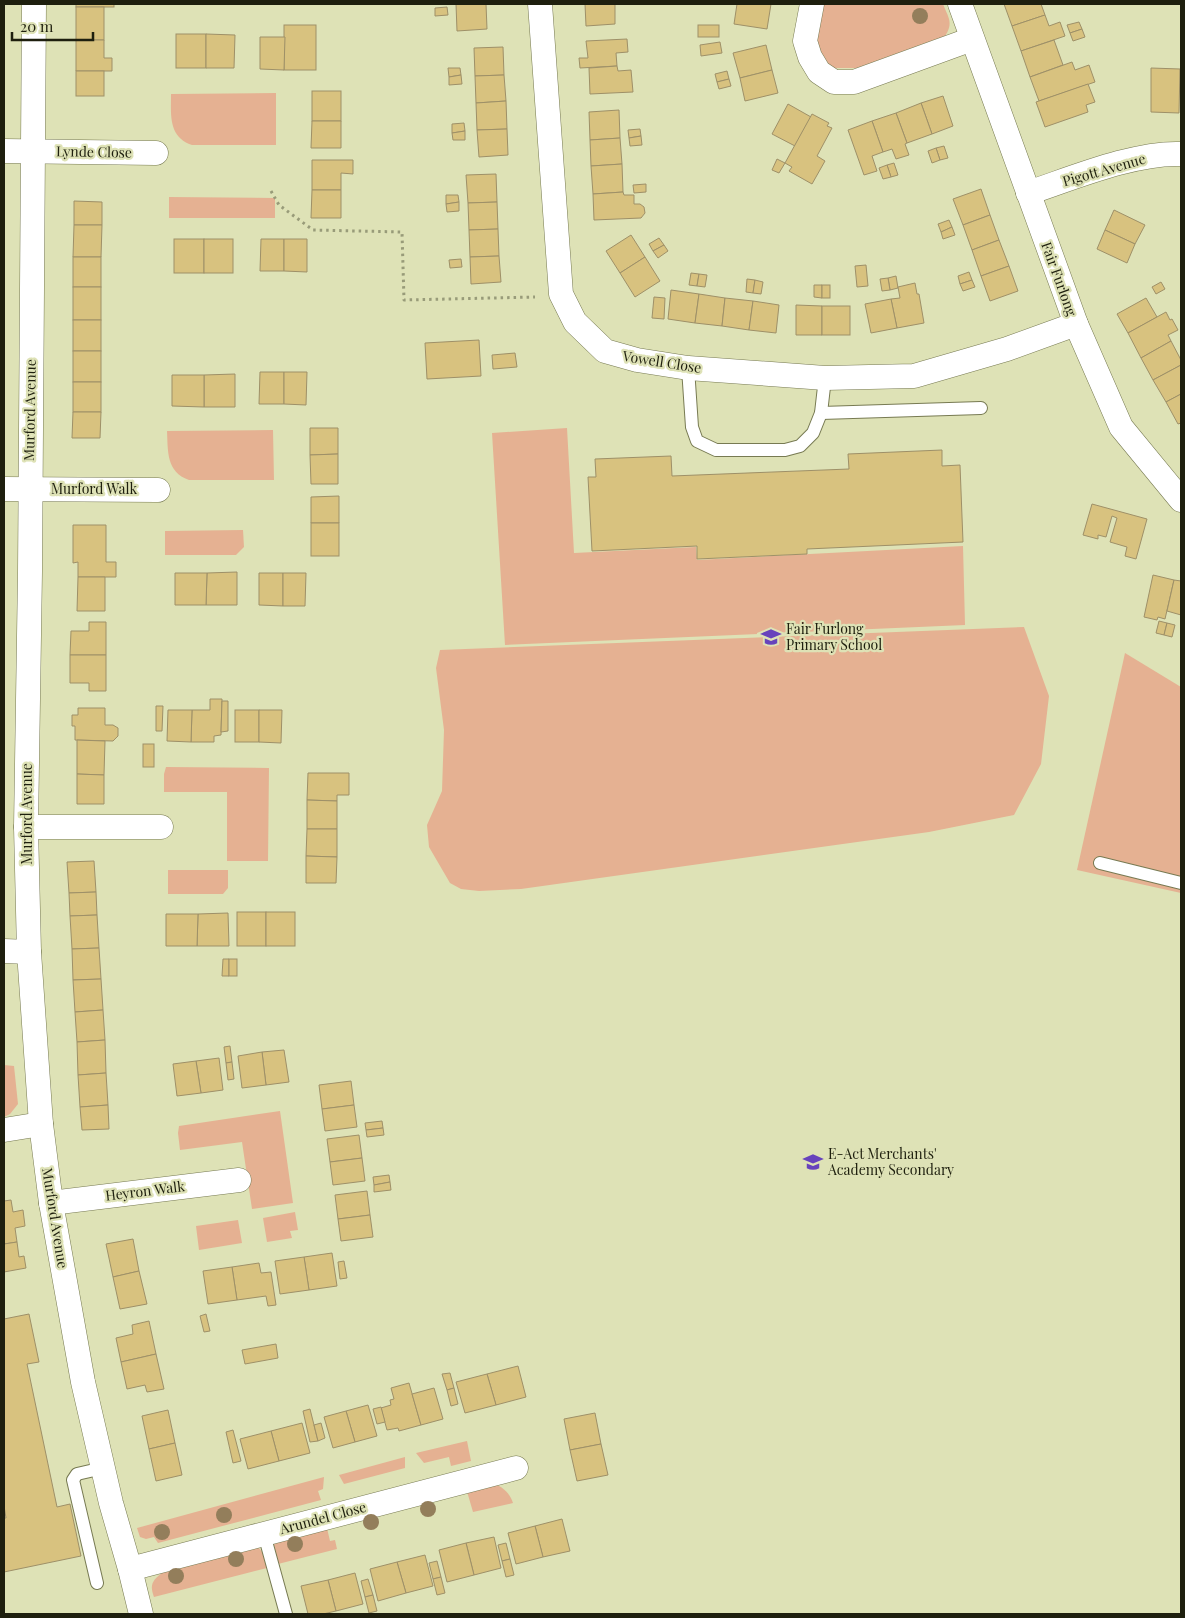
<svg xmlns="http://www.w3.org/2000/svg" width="1185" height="1618" font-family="'Playfair Display',serif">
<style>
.green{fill:#e5b192}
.building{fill:#d8c27f;stroke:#9e9068}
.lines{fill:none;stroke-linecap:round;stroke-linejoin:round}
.lane-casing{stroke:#777a52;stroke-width:14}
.street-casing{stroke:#777a52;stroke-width:25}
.path{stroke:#989b79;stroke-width:3;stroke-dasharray:2.5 4;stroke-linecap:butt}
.lane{stroke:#fff;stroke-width:12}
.street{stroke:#fff;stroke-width:24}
.tree{fill:#937e5b}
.labels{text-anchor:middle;stroke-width:4.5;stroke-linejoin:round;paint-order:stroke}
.street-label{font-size:14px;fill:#1e1f0e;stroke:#dee2b6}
.poi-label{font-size:14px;fill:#1e1f0e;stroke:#dee2b6;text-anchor:start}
</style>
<rect width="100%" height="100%" fill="#dee2b6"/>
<g class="green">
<path d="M821 4H943C948 17 954 23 945 36L857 68H832L827 64 815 42Z"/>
<path d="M276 93V145H192C168 137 171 114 171 94Z"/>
<path d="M169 197 275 198V218H169Z"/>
<path d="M567 428 574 553 696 547 697 560 963 546 965 625 505 645 492 433Z"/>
<path d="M273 430 274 480H189C166 472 168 451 167 431Z"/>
<path d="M243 530 244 547 236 555H165V531Z"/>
<path d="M1024 627 1049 696 1041 764 1014 815 929 832 521 889 479 891 461 889 450 883 429 847 427 825 442 791 444 730 436 668 440 650Z"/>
<path d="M1125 653 1181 687V893L1077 870Z"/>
<path d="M166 767 269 768 268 861H227V792H164V774Z"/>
<path d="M168 870H228V888L223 894H168Z"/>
<path d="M4 1065 14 1066 18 1104 10 1114 4 1117Z"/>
<path d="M280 1111 293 1203 252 1209 242 1142 180 1150 178 1133 179 1126Z"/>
<path d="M295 1212 298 1230 290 1231 292 1238 267 1242 263 1218Z"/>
<path d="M238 1220 242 1243 199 1250 196 1226Z"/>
<path d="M467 1441 471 1461 451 1466 449 1457 424 1463 416 1453Z"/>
<path d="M405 1457V1468L344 1484 339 1475Z"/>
<path d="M324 1477 323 1489 318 1491 321 1500 158 1543 154 1537 146 1539 140 1537 137 1528Z"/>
<path d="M490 1482C501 1486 509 1491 513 1503L473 1512 466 1488Z"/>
<path d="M326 1524 330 1541 335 1540 337 1549 278 1564 274 1545 277 1536Z"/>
<path d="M254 1542 263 1553 267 1568 154 1597C149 1584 153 1580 163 1572Z"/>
</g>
<g class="building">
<rect x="76" y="4" width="38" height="3"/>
<path d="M456 4H486L487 29 457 31Z"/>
<path d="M585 4H615V24L586 26Z"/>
<path d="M737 4H771L767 29 734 24Z"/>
<path d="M1004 4H1041L1045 15 1012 26Z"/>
<rect x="76" y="7" width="28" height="33"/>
<path d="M447 7 448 15 435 16V8Z"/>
<path d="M1045 15 1049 26 1060 22 1065 36 1021 51 1012 26Z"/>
<path d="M1079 22 1082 29 1070 33 1067 25Z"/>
<rect x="284" y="25" width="32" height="45"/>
<rect x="698" y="25" width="21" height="12"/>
<path d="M1082 29 1085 37 1073 41 1070 33Z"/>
<rect x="176" y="34" width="30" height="34"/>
<path d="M206 34 235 35 234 68H206Z"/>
<path d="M260 37H285L284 70 260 69Z"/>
<path d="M627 39 628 52 616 53 617 66 580 68 579 58H588L586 41Z"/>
<path d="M76 40H104V58H112V71H76Z"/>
<path d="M1054 40 1063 65 1030 77 1021 51Z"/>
<path d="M720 42 722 53 701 56 700 45Z"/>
<path d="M766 45 772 70 740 78 733 53Z"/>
<path d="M503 47 504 75 475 76 474 48Z"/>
<path d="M1072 62 1075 70 1089 65 1095 82 1039 101 1030 77Z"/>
<path d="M617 66 618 71 631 70 633 92 590 94 589 68Z"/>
<path d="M448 68H460L461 75 449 77Z"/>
<path d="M1151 68 1180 69 1179 113 1151 112Z"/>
<path d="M772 70 778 93 745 101 740 78Z"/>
<rect x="76" y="71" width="28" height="25"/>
<path d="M727 71 729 79 717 82 715 74Z"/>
<path d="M461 75 462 84 449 85V77Z"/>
<path d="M504 75 506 101 476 103 475 76Z"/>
<path d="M729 79 731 86 719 89 717 82Z"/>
<path d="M1088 84 1095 102 1086 105 1088 112 1045 127 1036 102Z"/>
<rect x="312" y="91" width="29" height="30"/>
<path d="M943 96 953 126 932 134 921 103Z"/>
<path d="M506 101 507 129 477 130 476 103Z"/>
<path d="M921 103 932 134 907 143 896 113Z"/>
<path d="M788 104 811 117 795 146 772 134Z"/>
<path d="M619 110 620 138 590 140 589 112Z"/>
<path d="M896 113 907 143 905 144 909 155 896 159 892 149 883 152 872 121Z"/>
<path d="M812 114 829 123 827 126 832 128 817 156 825 161 812 184 789 171 792 167 785 163Z"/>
<path d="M312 121H341V148H311Z"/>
<path d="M872 121 883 152 872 156 877 171 864 175 848 130Z"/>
<path d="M464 123 465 131 452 133V124Z"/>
<path d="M507 129 508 155 479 157 477 130Z"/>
<path d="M640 129 641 136 629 138 628 130Z"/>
<path d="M465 131V140H453L452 133Z"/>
<path d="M641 136 642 145 630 146 629 138Z"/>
<path d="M620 138 622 164 591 166 590 140Z"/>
<path d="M944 146 948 158 940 160 936 148Z"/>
<path d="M936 148 940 160 932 163 928 151Z"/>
<path d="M777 159 785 163 779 173 772 170Z"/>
<path d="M312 160H353V174L341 173V190H312Z"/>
<path d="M894 163 898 175 891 177 887 165Z"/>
<path d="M622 164 623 192 593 194 591 166Z"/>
<path d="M887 165 891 177 883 179 879 168Z"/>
<path d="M496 174 497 202 468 203 466 175Z"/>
<path d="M646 184V192L634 193 633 185Z"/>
<path d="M981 189 990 215 963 225 953 199Z"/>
<path d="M312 190H341V218H311Z"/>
<path d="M623 192 624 195H634V204H640L644 207 645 213 641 218 594 220 593 194Z"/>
<path d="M446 195H458L459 202 446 204Z"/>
<path d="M74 201 102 202V225H74Z"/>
<path d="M459 202V211L447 212 446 204Z"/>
<path d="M497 202 498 229 469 230 468 203Z"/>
<path d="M1114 210 1145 225 1135 244 1105 230Z"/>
<path d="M990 215 999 240 972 250 963 225Z"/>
<path d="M949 220 952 227 941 232 938 224Z"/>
<path d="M74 225H102L101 257H73Z"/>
<path d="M952 227 955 235 943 239 941 232Z"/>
<path d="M498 229 499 256 470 257 469 230Z"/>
<path d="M1105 230 1135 244 1127 263 1097 249Z"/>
<path d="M631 235 645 257 620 273 606 251Z"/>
<path d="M659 238 664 245 653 251 649 244Z"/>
<rect x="174" y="239" width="30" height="34"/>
<rect x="204" y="239" width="29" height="34"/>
<path d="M261 239H284V271H260Z"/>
<path d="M284 239H307V272L284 271Z"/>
<path d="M999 240 1009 266 981 276 972 250Z"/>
<path d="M664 245 668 251 658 258 653 251Z"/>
<path d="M499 256 501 282 471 284 470 257Z"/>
<rect x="73" y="257" width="28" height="30"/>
<path d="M645 257 660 281 635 297 620 273Z"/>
<path d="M461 259 462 267 450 268 449 260Z"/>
<path d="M866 265 868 286 857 287 855 266Z"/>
<path d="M1009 266 1018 291 990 301 981 276Z"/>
<path d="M969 272 972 280 960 284 958 276Z"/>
<path d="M691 273 699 274 697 286 689 285Z"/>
<path d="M699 274 707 275 705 287 697 286Z"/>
<path d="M896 276 898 288 890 290 888 278Z"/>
<path d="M888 278 890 290 882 291 880 279Z"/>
<path d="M747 279 755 280 753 293 746 292Z"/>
<path d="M755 280 763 282 761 294 753 293Z"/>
<path d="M972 280 975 287 963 291 960 284Z"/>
<path d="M1161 282 1165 289 1156 294 1152 287Z"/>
<path d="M915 283 917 294H919L924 323 897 328 891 299 900 298 898 287Z"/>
<path d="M814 285H822V298L814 297Z"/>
<rect x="822" y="285" width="8" height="13"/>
<rect x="73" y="287" width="28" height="33"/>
<path d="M671 290 699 294 695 323 668 319Z"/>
<path d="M699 294 725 298 722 326 695 323Z"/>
<path d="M654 297 665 298 664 319 652 318Z"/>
<path d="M725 298 753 301 749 330 722 326Z"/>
<path d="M1146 298 1157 317 1128 333 1117 314Z"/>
<path d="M891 299 897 328 871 333 865 304Z"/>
<path d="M753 301 779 305 776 333 749 330Z"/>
<path d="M796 305 822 306V335H796Z"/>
<rect x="822" y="306" width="28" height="29"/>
<path d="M1166 312 1170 320 1172 319 1178 330 1168 335 1171 341 1141 358 1128 333Z"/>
<rect x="73" y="320" width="28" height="31"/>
<path d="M479 340 481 376 427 379 425 343Z"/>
<path d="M1171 341 1181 360V365L1153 380 1141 358Z"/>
<rect x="73" y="351" width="28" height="31"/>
<path d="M515 353 517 367 493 369 492 355Z"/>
<path d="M1181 365V394L1166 402 1153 380Z"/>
<path d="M260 372H284V404H259Z"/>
<path d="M284 372H307L306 405 284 404Z"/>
<path d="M235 374V407H204V375Z"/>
<path d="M172 375H204V407L172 406Z"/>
<rect x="73" y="382" width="28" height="30"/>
<path d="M1181 394V423L1178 424 1166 402Z"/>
<path d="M73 412H101L100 438H72Z"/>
<path d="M310 428H338V454L310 455Z"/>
<path d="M942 450V466L960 465 963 542 807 549V554L697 559V546L592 551 588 477H596L595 459 671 456 672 476 849 469 848 454Z"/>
<path d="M338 454V484H311L310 455Z"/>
<path d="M339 496V523H311V497Z"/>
<path d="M1092 504 1147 519 1136 559 1125 556 1127 547 1110 542 1117 518 1112 516 1106 537 1098 535V539L1083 535Z"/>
<rect x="311" y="523" width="28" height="33"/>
<path d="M73 525H106V562H116V577H78V562L73 563Z"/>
<path d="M237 572V605H206L207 573Z"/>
<path d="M175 573H207L206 605H175Z"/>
<path d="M259 573H283V606L259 605Z"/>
<path d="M283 573H306L305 606H283Z"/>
<path d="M1153 575 1174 580 1165 619 1158 617 1157 620 1144 617Z"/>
<path d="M78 577H105V611H77Z"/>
<path d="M1174 580 1181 581V615L1167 611Z"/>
<path d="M1159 621 1167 623 1164 635 1156 633Z"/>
<path d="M89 622H106V655H70L71 631H89Z"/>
<path d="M1167 623 1175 625 1172 637 1164 635Z"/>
<path d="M70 655H106V691H89V683H70Z"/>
<path d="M210 699H222L221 735 214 736V742H191L192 710H210Z"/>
<path d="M222 701H228V731L221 732Z"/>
<path d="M156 706H163L162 731H156Z"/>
<path d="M78 708H105V725H113L118 728V736L113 741 75 740V726H72V715H78Z"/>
<path d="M168 710H192L191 742 167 741Z"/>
<rect x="235" y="710" width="24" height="32"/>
<path d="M259 710H282L281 743 259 742Z"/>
<path d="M77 740 105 741 104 775 77 774Z"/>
<rect x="143" y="744" width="11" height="23"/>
<path d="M308 773H349V795H337V801L307 800Z"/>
<path d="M77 774 104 775V804H77Z"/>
<path d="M307 800 337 801V829H307Z"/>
<path d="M307 829H337V857L306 856Z"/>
<path d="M306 856 337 857 336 883H306Z"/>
<path d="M94 861 96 892 69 893 67 862Z"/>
<path d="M96 892 97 915 70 916 69 893Z"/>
<rect x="237" y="912" width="29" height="34"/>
<rect x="266" y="912" width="29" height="34"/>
<path d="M228 913 229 946H197L198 914Z"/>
<path d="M166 914H198L197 946H166Z"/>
<path d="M97 915 99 948 72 949 70 916Z"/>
<path d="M99 948 101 979 73 980 72 949Z"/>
<path d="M223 959H229V976H222Z"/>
<rect x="229" y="959" width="8" height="17"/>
<path d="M101 979 103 1010 75 1012 73 980Z"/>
<path d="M103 1010 105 1040 77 1042 75 1012Z"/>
<path d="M105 1040 106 1073 78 1075 77 1042Z"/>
<path d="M230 1046 232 1062 226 1063 224 1047Z"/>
<path d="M284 1050 289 1082 266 1085 262 1052Z"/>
<path d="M262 1052 266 1085 242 1088 238 1056Z"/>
<path d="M219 1058 223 1090 201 1093 196 1061Z"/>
<path d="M196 1061 201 1093 177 1096 173 1064Z"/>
<path d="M232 1062 234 1079 228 1080 226 1063Z"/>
<path d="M106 1073 108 1105 80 1107 78 1075Z"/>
<path d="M351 1081 354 1105 322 1109 319 1085Z"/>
<path d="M108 1105 109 1129 82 1130 80 1107Z"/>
<path d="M354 1105 357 1127 325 1131 322 1109Z"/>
<path d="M382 1121 383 1128 366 1130 365 1123Z"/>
<path d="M383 1128 384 1135 367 1137 366 1130Z"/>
<path d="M359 1135 362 1158 330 1162 327 1139Z"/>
<path d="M362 1158 365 1181 333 1185 330 1162Z"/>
<path d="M389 1175 390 1182 374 1185 373 1177Z"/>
<path d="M390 1182 391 1190 374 1192V1185Z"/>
<path d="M367 1191 370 1215 338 1219 335 1195Z"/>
<path d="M11 1200 13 1212 23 1210 25 1226 15 1228 17 1242 4 1244V1201Z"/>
<path d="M370 1215 373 1237 341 1241 338 1219Z"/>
<path d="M133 1239 139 1271 113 1277 106 1244Z"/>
<path d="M17 1242 19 1257 24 1256 26 1268 4 1272V1244Z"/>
<path d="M332 1253 337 1286 309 1290 304 1257Z"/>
<path d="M304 1257 309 1290 280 1294 275 1261Z"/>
<path d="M344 1261 347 1278 340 1279 338 1262Z"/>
<path d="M259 1263 261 1273 271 1272 276 1305 268 1306 266 1296 237 1300 232 1267Z"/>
<path d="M232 1267 237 1300 208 1304 203 1271Z"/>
<path d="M139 1271 147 1304 120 1309 113 1277Z"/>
<path d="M29 1314 39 1362 27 1364 57 1507 70 1504 81 1556 4 1572V1518H6L4 1506V1319Z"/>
<path d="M206 1314 210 1331 204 1332 200 1316Z"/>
<path d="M149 1321 156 1354 121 1362 116 1338 133 1334 132 1325Z"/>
<path d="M276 1344 278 1358 245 1364 242 1350Z"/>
<path d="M156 1354 164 1389 147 1392 145 1385 127 1389 121 1362Z"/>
<path d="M518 1366 526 1397 496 1405 487 1374Z"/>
<path d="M450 1373 454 1388 447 1390 442 1374Z"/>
<path d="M487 1374 496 1405 465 1413 456 1382Z"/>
<path d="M409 1383 421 1425 399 1431 398 1428 387 1430 381 1408 391 1405 390 1400 394 1399 391 1388Z"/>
<path d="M434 1388 443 1419 421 1425 412 1394Z"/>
<path d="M454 1388 458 1404 451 1406 447 1390Z"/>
<path d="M368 1405 377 1436 355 1442 346 1411Z"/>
<path d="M381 1407 385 1422 377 1424 373 1409Z"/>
<path d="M310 1409 318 1441 310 1442 303 1411Z"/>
<path d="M168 1410 175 1443 149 1449 142 1416Z"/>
<path d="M346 1411 355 1442 333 1448 324 1417Z"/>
<path d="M595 1413 601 1444 570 1450 564 1419Z"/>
<path d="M302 1423 310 1453 279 1461 271 1431Z"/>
<path d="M321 1423 325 1438 318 1441 314 1425Z"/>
<path d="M233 1430 241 1461 233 1463 226 1432Z"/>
<path d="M271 1431 279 1461 248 1469 240 1439Z"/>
<path d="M175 1443 182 1475 156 1481 149 1449Z"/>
<path d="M601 1444 608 1475 577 1481 570 1450Z"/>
<path d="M562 1519 570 1551 543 1557 535 1526Z"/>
<path d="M535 1526 543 1557 516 1564 508 1533Z"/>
<path d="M494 1537 501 1568 474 1575 466 1543Z"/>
<path d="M466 1543 474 1575 447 1582 439 1550Z"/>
<path d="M506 1543 510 1559 502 1561 498 1545Z"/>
<path d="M425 1555 433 1586 406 1593 397 1562Z"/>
<path d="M510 1559 514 1575 506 1577 502 1561Z"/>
<path d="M437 1561 441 1577 433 1579 429 1563Z"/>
<path d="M397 1562 406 1593 378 1601 370 1569Z"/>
<path d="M355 1573 363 1604 336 1611 328 1580Z"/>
<path d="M441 1577 445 1593 437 1595 433 1579Z"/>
<path d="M368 1579 373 1595 365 1597 361 1581Z"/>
<path d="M328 1580 336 1611 323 1614H308L301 1586Z"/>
<path d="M373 1595 377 1611 369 1613 365 1597Z"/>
</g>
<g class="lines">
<defs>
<g id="lane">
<path d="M688 368 692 427 697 441 716 450H785L800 446 813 433 821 413 825 378"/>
<path d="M821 413 981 408"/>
<path d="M1100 863 1181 883"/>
<path d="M264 1534 286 1614"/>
<path d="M97 1583 73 1480 77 1474 103 1468"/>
</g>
<g id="street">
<path d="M34 4 30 572 26 827 29 952 41 1124 51 1203 83 1382 111 1503 130 1569 141 1614"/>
<path d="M540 4 561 294 575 322 605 351 637 360 688 368 825 378 914 376 1007 349 1076 324"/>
<path d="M812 4 805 41 810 57 819 72 834 82H854L972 39"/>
<path d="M960 4 1076 324 1121 427 1181 500"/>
<path d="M4 151 156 153"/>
<path d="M1028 193C1073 178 1135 152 1181 154"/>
<path d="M4 489 158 490"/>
<path d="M26 827H161"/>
<path d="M4 951 29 952"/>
<path d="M4 1130 41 1124"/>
<path d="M51 1203 239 1180"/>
<path d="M130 1569 516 1468"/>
</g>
</defs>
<use href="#lane" class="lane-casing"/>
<use href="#street" class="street-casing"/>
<path class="path" d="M271 191 279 205 313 230 402 232 404 300 535 297"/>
<use href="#lane" class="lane"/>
<use href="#street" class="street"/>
</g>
<g class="tree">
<circle cx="920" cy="16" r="8"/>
<circle cx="428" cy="1509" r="8"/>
<circle cx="224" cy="1515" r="8"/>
<circle cx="371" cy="1522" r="8"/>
<circle cx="162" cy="1532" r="8"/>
<circle cx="295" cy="1544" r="8"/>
<circle cx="236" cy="1559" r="8"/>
<circle cx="176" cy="1576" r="8"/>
</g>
<defs>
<symbol id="school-bare" viewBox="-9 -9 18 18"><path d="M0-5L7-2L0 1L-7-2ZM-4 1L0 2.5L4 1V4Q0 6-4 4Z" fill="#6743bc" stroke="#dee2b6" stroke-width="2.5" paint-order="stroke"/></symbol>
</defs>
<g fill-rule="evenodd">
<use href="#school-bare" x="757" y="623" width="28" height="28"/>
<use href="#school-bare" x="799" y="1148" width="28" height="28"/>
</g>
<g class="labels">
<g class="street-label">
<text transform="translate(94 152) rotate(1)" y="5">Lynde Close</text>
<text transform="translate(1104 170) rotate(-16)" y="5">Pigott Avenue</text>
<text transform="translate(1059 279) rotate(70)" y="5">Fair Furlong</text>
<text transform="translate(662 362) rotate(9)" y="5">Vowell Close</text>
<text transform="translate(30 410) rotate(-89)" y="5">Murford Avenue</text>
<text x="94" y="494">Murford Walk</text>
<text transform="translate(27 814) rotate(-90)" y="5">Murford Avenue</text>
<text transform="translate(145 1191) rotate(-7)" y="5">Heyron Walk</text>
<text transform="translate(55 1218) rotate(81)" y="5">Murford Avenue</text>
<text transform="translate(323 1518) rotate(-15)" y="5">Arundel Close</text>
</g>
<g class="poi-label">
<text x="786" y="634">Fair Furlong<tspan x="786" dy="16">Primary School</tspan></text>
<text x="828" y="1159">E-Act Merchants'<tspan x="828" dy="16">Academy Secondary</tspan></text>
</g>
</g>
<rect width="1185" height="1618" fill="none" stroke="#1e1f0e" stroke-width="10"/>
<path d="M12 32v8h81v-8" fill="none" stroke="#1e1f0e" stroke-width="2.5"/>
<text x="20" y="32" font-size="15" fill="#1e1f0e" stroke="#dee2b6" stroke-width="4" paint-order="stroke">20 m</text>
</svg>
